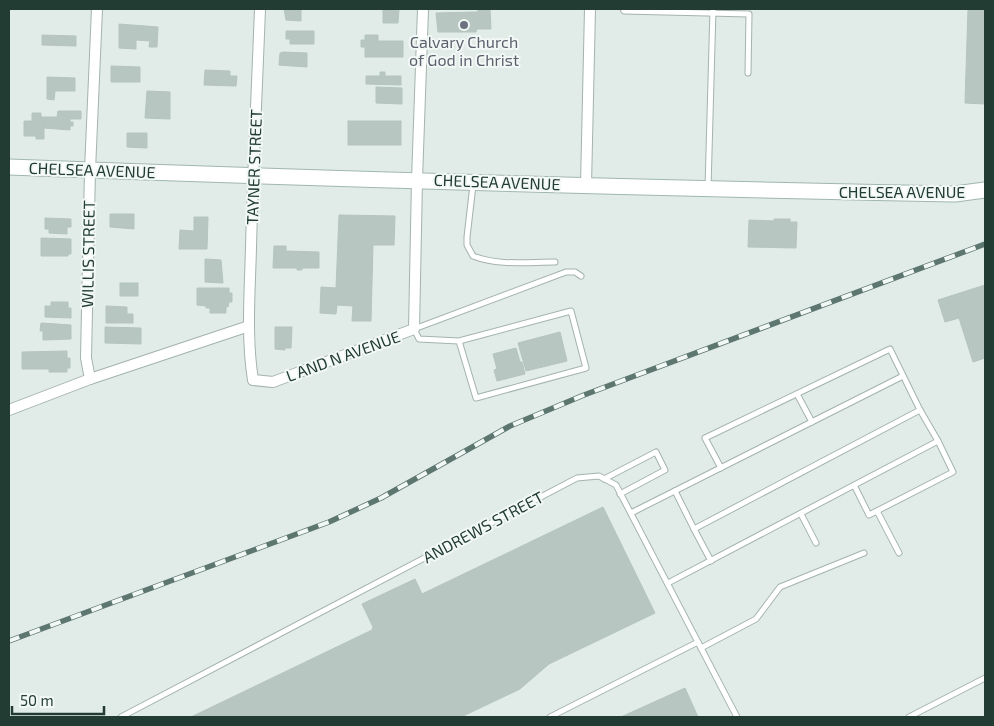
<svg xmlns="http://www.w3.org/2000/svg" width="994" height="726" font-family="'Exo 2',sans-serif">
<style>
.building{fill:#b7c6c0;stroke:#b4c5be}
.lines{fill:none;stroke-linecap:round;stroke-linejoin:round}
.service-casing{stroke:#a4b3ae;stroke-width:7}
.minor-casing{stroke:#a4b3ae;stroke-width:12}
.secondary-casing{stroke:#a0b7ae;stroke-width:17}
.service{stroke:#fff;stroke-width:5}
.minor{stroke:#fff;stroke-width:10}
.secondary{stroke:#fff;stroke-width:15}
.rail-casing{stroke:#5d7770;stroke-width:5.5}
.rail{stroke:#f2f8f5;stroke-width:4;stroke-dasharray:11;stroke-linecap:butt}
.worship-dot{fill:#6b7280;stroke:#f2f8f5;stroke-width:2}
.labels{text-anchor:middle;stroke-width:4;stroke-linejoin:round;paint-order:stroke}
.worship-label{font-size:16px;fill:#5b616d;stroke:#f2f8f5}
.street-label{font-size:16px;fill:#223c34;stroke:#f2f8f5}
</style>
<rect width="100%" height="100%" fill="#e1ebe7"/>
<g class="building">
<path d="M284 9H303H301V21L286 20Z"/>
<path d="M383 9H399L398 23H383Z"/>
<path d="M478 9H490L491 29H477L476 32H438L436 13 478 12Z"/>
<path d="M968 9H985V104L965 103Z"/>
<path d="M119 24 158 27 157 47H149L150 41 136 40V49L119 48Z"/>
<path d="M286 31H314V44H290V39H286Z"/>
<path d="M42 35 76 36V46L42 45Z"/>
<path d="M365 35H378V41H403V57H365V47H361V40H365Z"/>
<path d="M283 52 307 53V67L279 65 280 53Z"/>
<path d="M111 66 140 67V82H111Z"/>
<path d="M205 70 230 71V76H237L236 86 204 85Z"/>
<path d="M380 72H385V76H401V85L366 84V76H380Z"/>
<path d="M47 77 75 78V91H55L54 100 47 99Z"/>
<path d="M376 87 402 88V104L376 103Z"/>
<path d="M147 91 170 92V119L145 118Z"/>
<path d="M58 111H81V119H70V122H73V126H70V130L44 128V121H41V117H57Z"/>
<path d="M32 113H41V121H44V139H36V136H24V121H32Z"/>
<rect x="348" y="121" width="53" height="24"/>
<path d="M127 133H147V148L127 147Z"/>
<path d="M110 214H134V229L110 227Z"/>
<path d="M339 215 395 216 394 245H373L371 321H352L353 306 337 305 336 314 320 313 321 287 336 288Z"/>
<path d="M194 217H208L207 249H179L180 230 194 231Z"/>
<path d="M45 218 71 219V227H67V234L49 233V229H45Z"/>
<path d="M774 219H790V222H797L796 248 748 247 749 220 774 221Z"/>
<path d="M41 238 71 239V254H68V256H41Z"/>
<path d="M274 246H286V251L319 252V268H302V270H297V268H273Z"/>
<path d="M205 259 221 260 223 283 205 282Z"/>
<rect x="120" y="283" width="18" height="13"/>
<path d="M985 285V358L973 362 959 318 945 322 938 300Z"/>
<path d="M197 288H229V293H232V302H229L228 307 226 306V313H210V308H206V306L197 305Z"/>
<path d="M51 302H68V308H71V318L45 317V306H51Z"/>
<path d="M106 306 127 307V314H133V323H106Z"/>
<path d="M41 323 71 325V339L43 340V331H40Z"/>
<path d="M105 327 141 328V344L105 343Z"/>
<path d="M275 327H292L291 348H285V350L275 349Z"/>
<path d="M560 332 567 361 526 371 518 343Z"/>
<path d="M516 348 520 362H522L525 374 497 381 494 370 497 369 493 354Z"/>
<path d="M67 351V358H70V368H67V372H49V369H22V352Z"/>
<path d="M603 507 655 613 549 664 520 689 461 717H191L372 630 373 627 362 604 415 579 422 594Z"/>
<path d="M685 688 698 717H621Z"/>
</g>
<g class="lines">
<defs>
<g id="service">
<path d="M623 9 624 11 749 14 748 73"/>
<path d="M473 185 467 237V245L473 256C498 266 528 262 555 262"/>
<path d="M708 188 713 9"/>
<path d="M459 341 476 398 586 368 571 311 459 341 419 339 414 329 566 272H575L581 276"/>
<path d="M797 394 812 422"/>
<path d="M920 410 938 441"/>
<path d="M604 479 656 452 665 470 620 494"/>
<path d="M675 491 694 529 920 410 890 349 705 438 721 468"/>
<path d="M877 511 899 553"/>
<path d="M631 513 903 376"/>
<path d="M801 514 816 543"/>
<path d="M694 529 711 561"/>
<path d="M668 583 938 441 953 472 869 515 854 485"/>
<path d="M701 648 756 619 780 587 864 553"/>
<path d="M121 717 577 478 599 476 616 485 737 717"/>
<path d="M550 717 698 642"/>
<path d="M909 717 985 678"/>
</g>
<g id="minor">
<path d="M260 9C257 88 253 168 251 247 250 291 246 336 253 380L273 382 414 329 417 180 423 9"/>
<path d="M586 185 590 9"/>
<path d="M90 379 86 358 90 170 97 9"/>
<path d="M9 410 90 379 249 326"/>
</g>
<path id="secondary" d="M9 167C324 179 639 188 955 194L985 190"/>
</defs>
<use href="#service" class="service-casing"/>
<use href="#minor" class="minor-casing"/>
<use href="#secondary" class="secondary-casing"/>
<use href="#service" class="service"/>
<use href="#minor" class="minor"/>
<use href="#secondary" class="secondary"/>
<defs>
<path id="rail" d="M9 641 329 522 381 498 510 426 584 395 985 244"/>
</defs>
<use href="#rail" class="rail-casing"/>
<use href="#rail" class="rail"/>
</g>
<circle class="worship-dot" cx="464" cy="25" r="5"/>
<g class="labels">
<g class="worship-label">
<text x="464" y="48">Calvary Church<tspan x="464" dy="18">of God in Christ</tspan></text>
</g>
<g class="street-label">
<text transform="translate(254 167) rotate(-88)" y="6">TAYNER STREET</text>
<text transform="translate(92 170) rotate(2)" y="6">CHELSEA AVENUE</text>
<text transform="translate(497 182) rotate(2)" y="6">CHELSEA AVENUE</text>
<text x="902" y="198">CHELSEA AVENUE</text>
<text transform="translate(88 254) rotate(-89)" y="6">WILLIS STREET</text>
<text transform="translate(343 356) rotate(-20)" y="6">L AND N AVENUE</text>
<text transform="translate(483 527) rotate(-28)" y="6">ANDREWS STREET</text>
</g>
</g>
<rect width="994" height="726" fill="none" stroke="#223c34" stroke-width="20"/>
<path d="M12 706v8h92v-8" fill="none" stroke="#223c34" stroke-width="2.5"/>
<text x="20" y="706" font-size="15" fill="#223c34" stroke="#f2f8f5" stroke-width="4" paint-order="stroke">50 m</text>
</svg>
